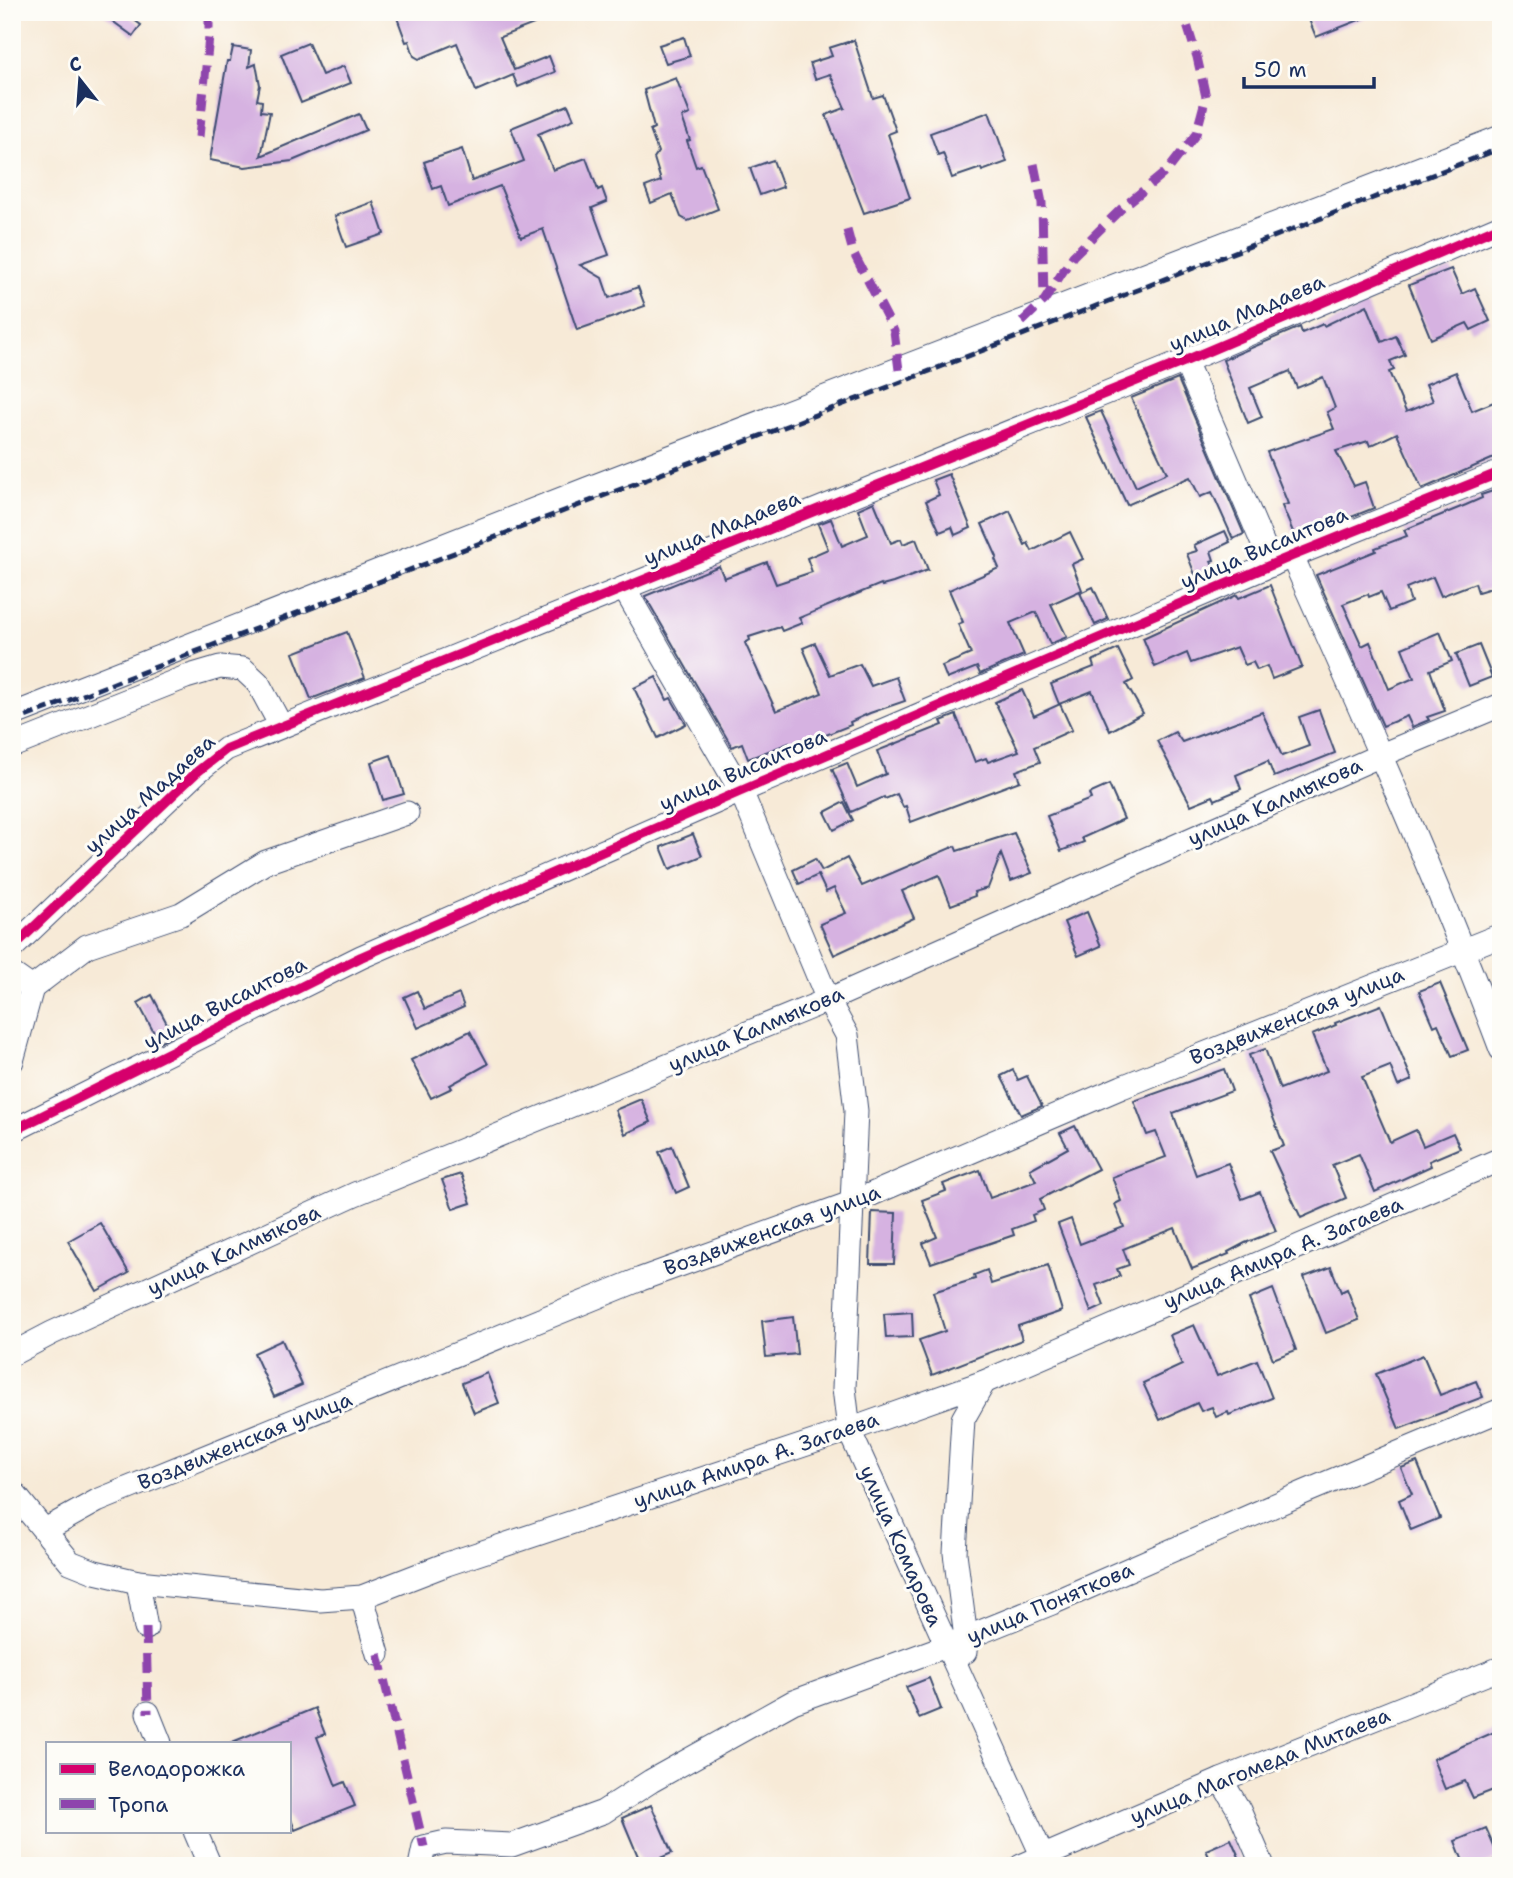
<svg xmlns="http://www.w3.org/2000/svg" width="1513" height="1878" font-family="'Shantell Sans',sans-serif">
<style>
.building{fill:#d6b2e1}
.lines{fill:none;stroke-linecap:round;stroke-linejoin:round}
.minor-casing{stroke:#3c4b70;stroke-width:25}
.minor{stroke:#fff;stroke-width:23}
.rail{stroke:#1b2f5e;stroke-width:5;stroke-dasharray:10 5;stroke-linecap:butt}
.quiet{stroke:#8e44ad;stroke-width:9;stroke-dasharray:18 9;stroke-linecap:butt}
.cycleway-casing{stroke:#fdfcf7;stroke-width:15}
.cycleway{stroke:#d6006c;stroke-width:10}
.labels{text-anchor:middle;stroke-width:6;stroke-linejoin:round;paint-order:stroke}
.street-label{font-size:21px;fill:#1b2f5e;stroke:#fdfcf7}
</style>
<rect width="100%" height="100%" fill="#fdfcf7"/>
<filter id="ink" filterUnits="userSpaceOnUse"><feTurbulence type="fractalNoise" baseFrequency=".0143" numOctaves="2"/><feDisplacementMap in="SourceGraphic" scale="14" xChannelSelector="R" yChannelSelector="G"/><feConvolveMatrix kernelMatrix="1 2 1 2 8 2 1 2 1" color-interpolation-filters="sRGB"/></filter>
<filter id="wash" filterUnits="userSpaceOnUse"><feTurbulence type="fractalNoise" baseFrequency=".00686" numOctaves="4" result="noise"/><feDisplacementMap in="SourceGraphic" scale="28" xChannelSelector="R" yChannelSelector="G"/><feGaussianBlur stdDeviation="1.57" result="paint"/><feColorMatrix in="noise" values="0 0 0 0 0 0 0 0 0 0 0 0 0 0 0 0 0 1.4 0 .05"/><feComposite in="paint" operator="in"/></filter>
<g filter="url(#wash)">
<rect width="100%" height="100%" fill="#f7ead7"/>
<g id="blocks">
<g class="building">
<path d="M100 12H123L141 25 133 36Z"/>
<path d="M395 12H530L534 24 500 37 514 70 549 56 555 72 518 87 513 75 476 91 457 43 419 59 414 56 409 41 406 42Z"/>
<path d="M1306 12H1377V13L1316 37Z"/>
<path d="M684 37 690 56 666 63 659 45Z"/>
<path d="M854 40 873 98 883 95 896 131 888 134 910 198 864 213 826 115 845 108 830 74 815 79 810 63 832 56 829 48Z"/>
<path d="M308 43 322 75 344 66 351 83 301 103 281 54Z"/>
<path d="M233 47 251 50 249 67 256 64 260 85 257 100 262 101 261 111 270 112 261 156 359 114 366 130 292 161 245 167 210 160 227 61H230Z"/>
<path d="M676 78 690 114 682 117 690 140 687 141 696 167 701 165 718 209 688 221 681 217 672 194 651 203 645 187 661 181 654 158 658 152 650 130 654 128 644 90Z"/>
<path d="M568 105 574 119 538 134 553 170 586 158 598 190 602 188 607 202 592 208 609 255 580 265 602 278 609 298 638 287 645 306 577 330 543 229 521 237 500 186 448 206 441 186 433 189 424 162 462 149 472 181 524 161 511 128Z"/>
<path d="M989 112 1007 162 982 171 981 168 952 178 943 153 938 155 930 133Z"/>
<path d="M773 160 783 187 760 195 750 168Z"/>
<path d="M373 202 384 234 346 247 335 216Z"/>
<path d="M1451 269 1462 294 1475 288 1490 321 1471 330 1467 323 1431 339 1409 285Z"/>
<path d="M1367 305 1382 342 1396 336 1405 355 1390 361 1394 370 1389 372 1406 412 1433 401 1426 384 1456 372 1472 411 1501 399V455L1422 489 1397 433 1370 446 1368 441 1336 451 1354 486 1365 482 1374 508 1296 539 1282 506 1288 504 1267 452 1334 429 1327 412 1335 408 1323 377 1297 388 1290 371 1250 388 1262 417 1248 423 1223 360 1300 327 1302 333 1323 324 1324 326Z"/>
<path d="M1178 379 1244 534 1233 539 1212 492 1200 497 1190 477 1127 505 1086 417 1101 411 1136 487 1167 473 1131 398Z"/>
<path d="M949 474 971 528 955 535 952 527 940 532 926 501 939 495 933 480Z"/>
<path d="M1493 491 1497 500 1501 499V585L1478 592 1475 583 1441 596 1433 577 1406 588 1411 602 1389 611 1381 592 1369 597 1368 594 1343 604 1362 646 1370 642 1389 689 1414 678 1402 648 1440 632 1452 661 1430 670 1445 711 1427 717 1429 720 1412 727 1407 716 1383 726 1316 575 1376 551 1375 548 1407 536 1404 530 1466 505 1482 498 1481 495Z"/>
<path d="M874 502 891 543 901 539 903 544 916 539 928 570 893 583 882 586 881 584 799 618 802 623 782 631 780 627 749 637 750 640 745 643 776 711 822 693 803 648 815 643 830 675 860 664 871 686 896 677 905 701 870 713 850 722 851 725 791 749 789 743 748 759 742 743 732 747 645 596 719 566 724 578 767 562 776 584 812 572 807 558 828 549 818 524 831 519 842 546 868 535 858 509Z"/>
<path d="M1010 511 1025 545 1028 543 1032 551 1070 532 1083 559 1072 564 1082 590 1051 604 1067 637 1050 644 1036 612 1010 623 1024 655 980 674 977 667 947 679 942 666 971 654 958 624 963 622 949 590 999 568 995 559 997 557 982 524Z"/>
<path d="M1225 531 1230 542 1211 551 1214 560 1211 561 1214 570 1196 577 1187 554 1197 551 1194 545Z"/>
<path d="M1270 585 1302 667 1272 679 1267 666 1257 670 1253 662 1245 665 1237 647 1191 663 1187 653 1155 667 1143 638 1237 595 1239 598Z"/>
<path d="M1093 587 1108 619 1095 625 1080 593Z"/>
<path d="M347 632 365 678 311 699 293 653Z"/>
<path d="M1479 645 1492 677 1469 686 1456 654Z"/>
<path d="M1118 649 1133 680 1126 684 1143 713 1110 731 1092 691 1059 704 1051 684 1094 667 1092 661Z"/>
<path d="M656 677 667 700 671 698 686 724 658 738 634 688Z"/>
<path d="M1022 690 1034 716 1060 704 1072 730 1034 747 1040 762 1016 771 1020 781 911 822 906 806 903 807 897 794 885 799 884 797 851 812 832 769 847 763 857 787 886 774 877 751 943 725 941 721 956 715 975 762 986 758 988 762 1019 751 995 702Z"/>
<path d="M1319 710 1335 753 1274 777 1268 761 1236 775 1241 789 1215 800 1213 796 1191 805 1157 741 1175 732 1182 742 1262 712 1282 756 1309 746 1299 717Z"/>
<path d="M391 755 404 794 383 800 371 762Z"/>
<path d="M1109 785 1124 819 1082 838 1084 842 1061 851 1047 816 1091 799 1089 794Z"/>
<path d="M844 802 853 820 834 830 825 812Z"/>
<path d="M1014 833 1032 873 1011 881 1001 854 988 888 974 892 975 896 951 905 939 875 902 891 914 918 834 955 820 924 846 913 834 888 826 892 818 875 799 884 793 870 815 859 822 871 847 858 862 886 955 846 957 851Z"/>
<path d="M693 834 702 856 670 869 661 847Z"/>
<path d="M1087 912 1101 946 1078 956 1064 922Z"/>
<path d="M1440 983 1468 1050 1452 1056 1438 1024 1434 1026 1419 991Z"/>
<path d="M417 991 425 1009 459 994 464 1007 418 1028 404 997Z"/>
<path d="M152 995 173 1035 159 1042 138 1003Z"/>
<path d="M1381 1005 1412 1080 1398 1086 1390 1066 1362 1077 1390 1142 1416 1130 1423 1146 1453 1133 1460 1148 1429 1161 1431 1166 1375 1192 1359 1154 1332 1165 1346 1198 1301 1218 1270 1151 1284 1146 1249 1055 1265 1049 1280 1089 1327 1071 1312 1035 1336 1025 1335 1023Z"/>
<path d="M470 1031 488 1064 450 1085 452 1088 431 1098 411 1060Z"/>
<path d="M1224 1069 1232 1091 1173 1113 1196 1175 1228 1163 1242 1199 1260 1192 1276 1231 1245 1243 1228 1252 1229 1254 1192 1269 1175 1228 1123 1249 1129 1265 1117 1269 1120 1276 1096 1285 1104 1306 1091 1312 1058 1224 1071 1219 1080 1244 1124 1227 1115 1204 1121 1201 1112 1177 1166 1157 1156 1132 1147 1135 1134 1101Z"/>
<path d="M1013 1070 1018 1080 1027 1076 1042 1106 1021 1115 1001 1076Z"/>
<path d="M641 1099 651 1122 625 1134 615 1110Z"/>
<path d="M1075 1126 1098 1169 1040 1199 1044 1210 1032 1215 1034 1221 1012 1229 1014 1235 931 1263 923 1243 937 1237 922 1200 946 1191 943 1184 980 1170 990 1198 1036 1181 1030 1169 1068 1148 1060 1133Z"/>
<path d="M672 1146 689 1187 676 1193 659 1152Z"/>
<path d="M461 1174 471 1203 453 1209 442 1180Z"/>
<path d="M872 1212 896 1213 894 1264H870Z"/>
<path d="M100 1223 129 1273 97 1291 68 1241Z"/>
<path d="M1048 1265 1062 1311 1018 1326 1022 1340 932 1375 919 1340 945 1331 933 1292 975 1279 974 1275 987 1270 991 1284Z"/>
<path d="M1331 1267 1341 1292 1347 1289 1359 1320 1326 1333 1304 1277Z"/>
<path d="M1273 1289 1296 1350 1273 1359 1249 1299Z"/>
<path d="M912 1312 913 1337 886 1338 884 1314Z"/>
<path d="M793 1317 797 1354 766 1357 762 1321Z"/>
<path d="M1194 1325 1217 1376 1257 1360 1272 1398 1229 1415 1228 1412 1216 1417 1212 1407 1201 1411 1197 1403 1160 1420 1143 1383 1182 1365 1170 1335Z"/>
<path d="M282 1340 302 1385 274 1397 254 1353Z"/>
<path d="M1423 1355 1440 1395 1476 1381 1483 1397 1399 1429 1376 1374Z"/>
<path d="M487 1373 499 1403 474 1413 462 1383Z"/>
<path d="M1417 1462 1440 1518 1411 1530 1399 1500 1412 1494 1401 1468Z"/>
<path d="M929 1678 941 1709 919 1718 906 1687Z"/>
<path d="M315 1708 325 1734 317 1737 336 1786 345 1782 355 1806 295 1830 289 1814V1743H230Z"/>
<path d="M1501 1729V1787L1473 1798 1465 1781 1445 1789 1433 1759Z"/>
<path d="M651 1805 672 1853 642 1866 622 1818Z"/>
<path d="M1486 1828 1499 1858 1482 1866H1465L1455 1841Z"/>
<path d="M1231 1839 1243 1866H1213L1206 1850Z"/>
</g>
</g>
</g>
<g filter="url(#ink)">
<use href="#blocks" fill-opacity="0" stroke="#3c4b70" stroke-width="2"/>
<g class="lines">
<defs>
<g id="minor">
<path d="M1185 361 1272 565"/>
<path d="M1292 556C1365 719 1438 882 1501 1049"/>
<path d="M624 588 741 791 828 1000 847 1035 856 1111 844 1388 849 1430 1047 1866"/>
<path d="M12 715 587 489 1501 137"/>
<path d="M12 746 186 677 220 667 243 669 258 683 281 726"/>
<path d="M12 948 197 772 226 749 1185 361 1501 226"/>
<path d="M12 974 32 988 12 1061"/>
<path d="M32 988 87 946 181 914 266 862 407 813"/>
<path d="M12 1131 361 957 741 791 1292 556 1501 472"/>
<path d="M12 1354 52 1333 355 1194 828 1000 1381 755 1501 705"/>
<path d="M12 1491 70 1562 95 1572 138 1582 320 1600 362 1597 447 1564 849 1430 984 1382 1501 1159"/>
<path d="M45 1530 97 1501 641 1279 851 1203 1122 1087 1501 935"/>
<path d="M138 1582 146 1628"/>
<path d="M362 1597 378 1654"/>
<path d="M965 1652 966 1638 955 1553 963 1419 984 1382"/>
<path d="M148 1713 160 1743"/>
<path d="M1221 1780 1239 1810 1263 1866"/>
<path d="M195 1831 210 1866"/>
<path d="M420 1866 424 1847 446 1842 512 1845 603 1812 651 1781 793 1702 946 1646 1052 1603 1305 1492 1501 1410"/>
<path d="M1021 1866 1221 1780 1501 1668"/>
</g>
</defs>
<use href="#minor" class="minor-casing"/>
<use href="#minor" class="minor"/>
<path class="rail" d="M12 722 917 376 1501 148"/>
<g class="quiet">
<path d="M199 137 209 37V12"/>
<path d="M1034 164 1042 203 1044 301"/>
<path d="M847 230 853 252 894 331 899 370"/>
<path d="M1022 322 1044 301 1073 256 1123 207 1168 170 1196 134 1206 97 1197 57 1183 12"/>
<path d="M146 1628 148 1713"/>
<path d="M378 1654 424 1847"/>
</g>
<defs>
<g id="cycleway">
<path d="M12 948 197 772 226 749 1185 361 1501 226"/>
<path d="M12 1131 361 957 741 791 1292 556 1501 472"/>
</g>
</defs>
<use href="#cycleway" class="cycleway-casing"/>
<use href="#cycleway" class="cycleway"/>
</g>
</g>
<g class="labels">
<g class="street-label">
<text transform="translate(1247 313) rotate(-23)" y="7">улица Мадаева</text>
<text transform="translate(722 528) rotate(-22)" y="7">улица Мадаева</text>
<text transform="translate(1264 548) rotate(-23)" y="7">улица Висаитова</text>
<text transform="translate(743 770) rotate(-23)" y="7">улица Висаитова</text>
<text transform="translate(150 794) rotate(-42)" y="7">улица Мадаева</text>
<text transform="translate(1275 802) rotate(-24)" y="7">улица Калмыкова</text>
<text transform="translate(225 1003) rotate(-27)" y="7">улица Висаитова</text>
<text transform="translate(1297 1016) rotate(-22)" y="7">Воздвиженская улица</text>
<text transform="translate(756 1029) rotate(-23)" y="7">улица Калмыкова</text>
<text transform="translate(772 1230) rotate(-20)" y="7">Воздвиженская улица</text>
<text transform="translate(234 1250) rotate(-25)" y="7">улица Калмыкова</text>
<text transform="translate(1283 1253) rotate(-23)" y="7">улица Амира А. Загаева</text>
<text transform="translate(245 1441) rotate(-22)" y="7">Воздвиженская улица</text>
<text transform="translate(756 1460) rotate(-19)" y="7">улица Амира А. Загаева</text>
<text transform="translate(901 1546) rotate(66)" y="7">улица Комарова</text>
<text transform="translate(1050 1603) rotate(-23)" y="7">улица Поняткова</text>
<text transform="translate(1260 1766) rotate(-22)" y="7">улица Магомеда Митаева</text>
</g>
</g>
<rect width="1513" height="1878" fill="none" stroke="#fdfcf7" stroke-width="42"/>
<rect x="46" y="1742" width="245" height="91" fill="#fdfcf7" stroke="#a3aaba" stroke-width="2"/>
<rect x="60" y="1764" width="35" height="10" fill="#d6006c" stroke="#a3aaba" stroke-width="2"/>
<text x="108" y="1776" font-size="21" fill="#1b2f5e">Велодорожка</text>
<rect x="60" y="1799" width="35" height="10" fill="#8e44ad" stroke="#a3aaba" stroke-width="2"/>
<text x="108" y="1812" font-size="21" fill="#1b2f5e">Тропа</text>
<g transform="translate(80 80) rotate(343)" stroke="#fdfcf7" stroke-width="5" paint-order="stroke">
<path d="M0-5L12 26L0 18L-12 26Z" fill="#1b2f5e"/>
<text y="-10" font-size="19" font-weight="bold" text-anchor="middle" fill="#1b2f5e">С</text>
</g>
<path d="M1244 77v10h130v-10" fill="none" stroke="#1b2f5e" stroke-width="3.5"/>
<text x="1254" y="77" font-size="21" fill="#1b2f5e" stroke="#fdfcf7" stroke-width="5" paint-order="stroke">50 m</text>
</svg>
